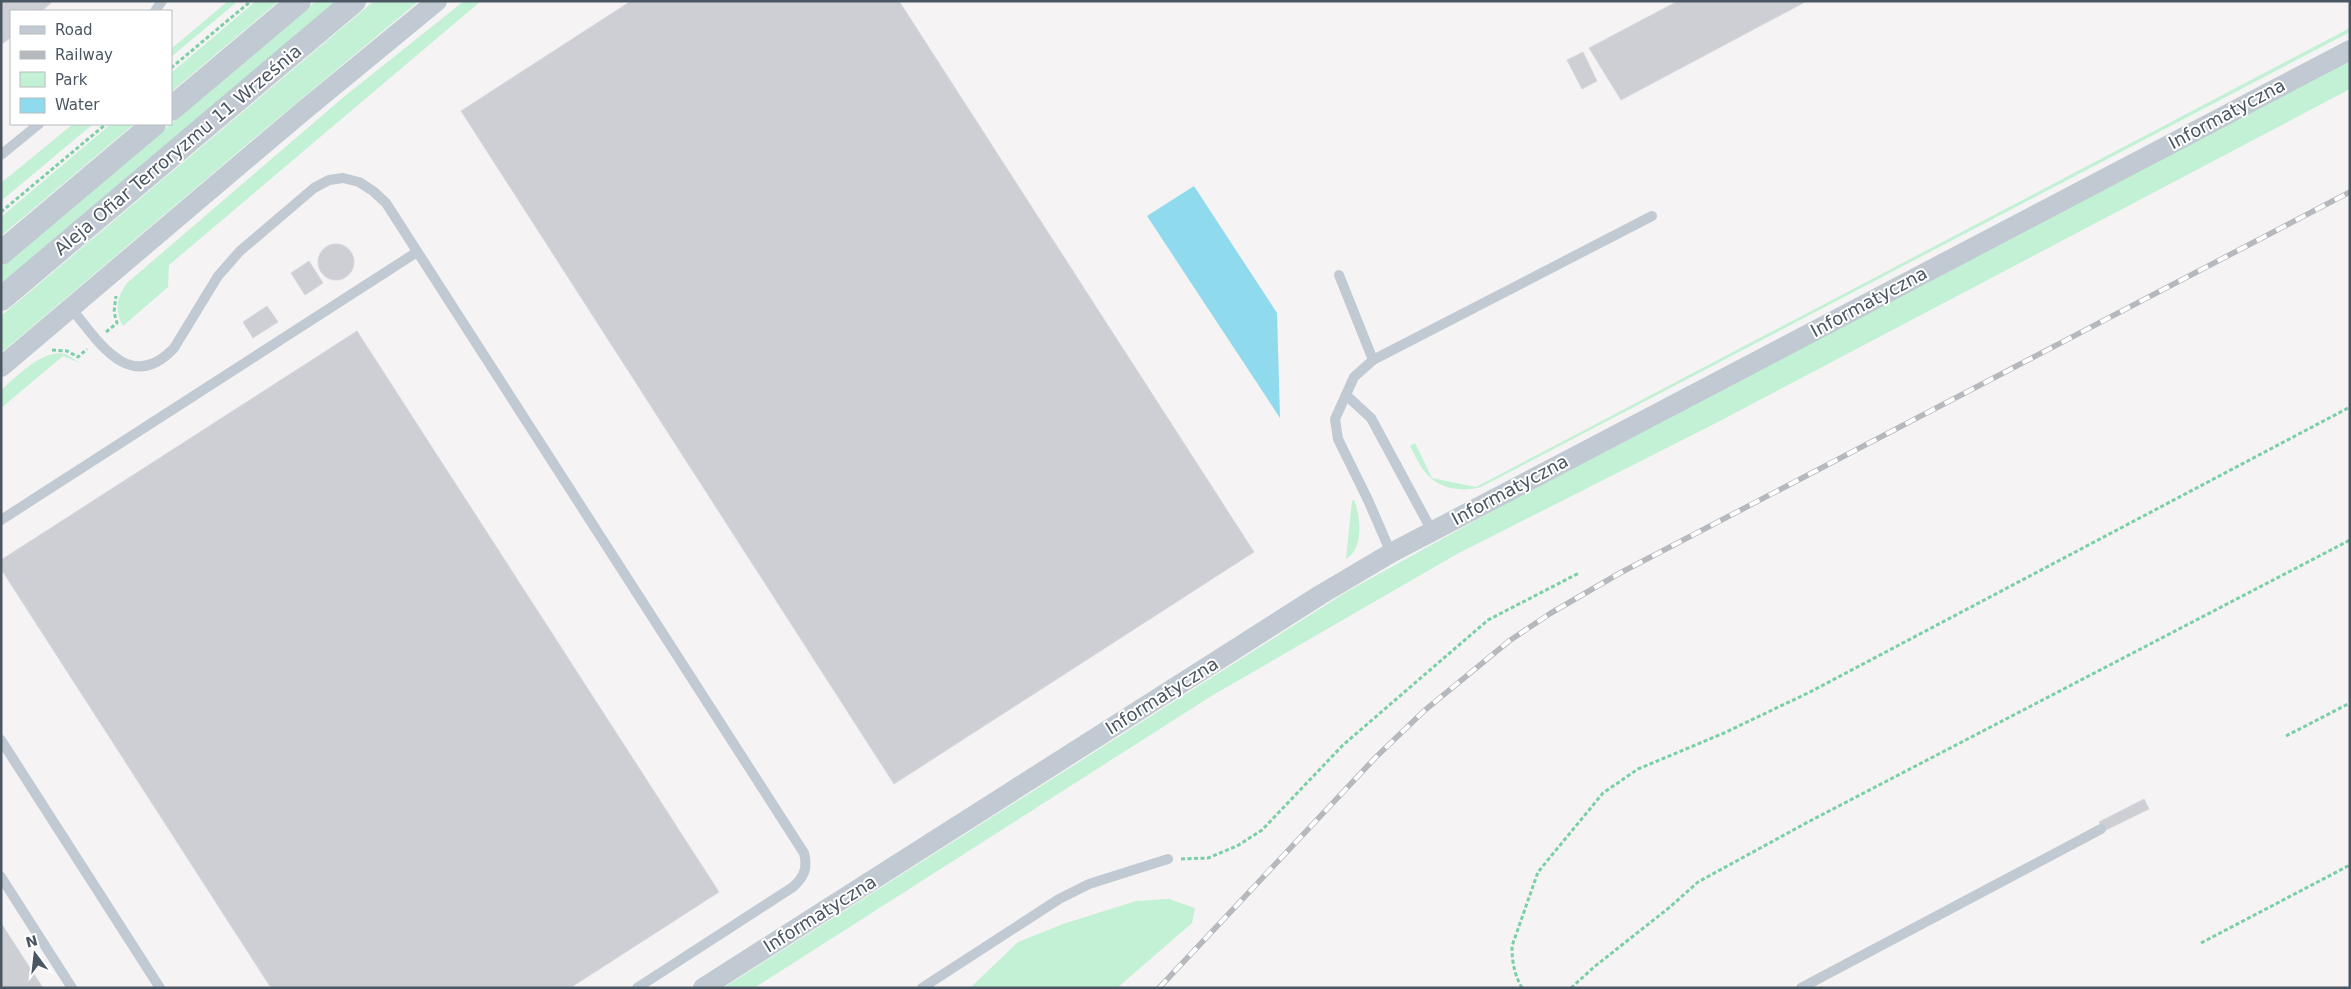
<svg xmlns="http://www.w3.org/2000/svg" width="2351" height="989" font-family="'DejaVu Sans',sans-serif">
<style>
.green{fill:#c3f1d5}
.water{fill:#90daee}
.building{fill:#cdcfd5;stroke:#d7d9de}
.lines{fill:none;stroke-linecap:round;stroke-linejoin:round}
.path{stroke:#7ad0a6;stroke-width:3;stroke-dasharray:4 2.5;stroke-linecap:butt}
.service{stroke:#c1cad2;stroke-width:10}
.minor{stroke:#c1cad2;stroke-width:20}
.tertiary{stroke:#c1cad2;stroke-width:24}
.rail-casing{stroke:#b5b8bd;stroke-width:5.5}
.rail{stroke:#fff;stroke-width:4;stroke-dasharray:11;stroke-linecap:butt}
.labels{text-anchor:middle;stroke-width:4;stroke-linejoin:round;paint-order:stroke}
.street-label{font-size:18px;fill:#4a5661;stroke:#fff}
</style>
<rect width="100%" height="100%" fill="#f5f3f3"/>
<g class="green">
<path d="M228 1H238L171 57V49Z"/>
<path d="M256 1H279L171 92V73Z"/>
<path d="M316 1H338L1 286V267Z"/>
<path d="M374 1H419L270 125 1 353V316Z"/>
<path d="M464 1H481L169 265 168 287 123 326C114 311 117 297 127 283L345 96Z"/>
<path d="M2350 28V32L1481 487C1473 489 1466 490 1457 489 1430 486 1421 468 1410 446L1415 443 1432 478 1476 487Z"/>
<path d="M2350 60V89L1716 423 1457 554 1213 695 754 988H723L1348 591 1498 508Z"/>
<path d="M73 124H93L1 201V183Z"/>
<path d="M111 124H134L1 236V217Z"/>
<path d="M58 353 66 354 80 363 63 356 1 408V390C19 375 34 357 58 353Z"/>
<path d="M1354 500C1361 517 1364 548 1346 559L1352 501Z"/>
<path d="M1169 899 1195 908 1192 923 1117 988H970L1018 942 1063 924 1136 901Z"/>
</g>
<path class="water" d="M1194 186 1277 313 1280 418 1147 216Z"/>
<g class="building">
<path d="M1 1H53L42 11H11V37L1 45Z"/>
<path d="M631 1H899L1254 552 894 784 461 111Z"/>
<path d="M1678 1H1807L1621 100 1589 48Z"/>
<path d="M1583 52 1597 81 1582 89 1567 60Z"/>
<circle cx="336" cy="262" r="18"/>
<path d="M309 261 323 283 305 295 291 273Z"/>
<path d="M267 306 278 322 253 338 243 322Z"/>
<path d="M357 331 719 892 570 988H271L1 569V560Z"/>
<path d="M2144 799 2149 809 2104 831 2099 822Z"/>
<path d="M1 923 43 988H1Z"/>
</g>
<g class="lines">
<g class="path">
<path d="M171 68 251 1"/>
<path d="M1 212 106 124"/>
<path d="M106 332 117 323 114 312 116 296"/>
<path d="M52 350 67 351 78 357 87 349"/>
<path d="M2286 736 2350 703"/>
<path d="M1181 859 1208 858 1237 846 1262 830 1343 745 1488 620 1579 573"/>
<path d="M2201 943 2350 865"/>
<path d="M1522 988C1514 974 1512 961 1512 946L1538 872 1603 793 1638 769 1724 733 1810 692 2350 407"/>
<path d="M1571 988 1594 967 1670 907 1698 882 1808 822 2350 540"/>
</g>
<g class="service">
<path d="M155 11 162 1"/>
<path d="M1 155 39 124"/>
<path d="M1339 275 1373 360"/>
<path d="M71 308C98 341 130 395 174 348L218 276 240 251 314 188 329 180 343 178 359 182 373 191 386 203 804 853C808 868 804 877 793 887L637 988"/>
<path d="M1346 395 1371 418 1432 531"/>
<path d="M1 520 417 252"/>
<path d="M1391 553 1368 500 1338 439 1335 419 1354 377 1373 360 1652 216"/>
<path d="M1 740 160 988"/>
<path d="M1 877 72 988"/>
<path d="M922 988 1059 899 1089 884 1168 859"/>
<path d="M1801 988 2101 829"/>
</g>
<g class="minor">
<path d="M1 367 302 112 437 1"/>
<path d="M703 988 1320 595 1391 553 2350 50"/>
</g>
<g class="tertiary">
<path d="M171 109 299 1"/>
<path d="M1 253 154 124"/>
<path d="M1 299 354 1"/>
</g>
<defs>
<path id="rail" d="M1159 988 1375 758 1425 710 1509 641 1551 613 1620 573 2350 192"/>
</defs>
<use href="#rail" class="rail-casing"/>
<use href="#rail" class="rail"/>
</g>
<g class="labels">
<g class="street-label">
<text transform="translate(2227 114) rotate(-28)" y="6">Informatyczna</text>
<text transform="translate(178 150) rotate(-40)" y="6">Aleja Ofiar Terroryzmu 11 Września</text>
<text transform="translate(1869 302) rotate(-28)" y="6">Informatyczna</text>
<text transform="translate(1510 490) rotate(-28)" y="6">Informatyczna</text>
<text transform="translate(1162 696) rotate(-32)" y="6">Informatyczna</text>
<text transform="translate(820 914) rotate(-32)" y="6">Informatyczna</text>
</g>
</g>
<rect width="2351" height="989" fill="none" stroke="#4a5661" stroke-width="5"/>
<rect x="10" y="10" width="162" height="115" fill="#ffffff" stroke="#b7bbc0"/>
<rect x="20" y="26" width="25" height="8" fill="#c1cad2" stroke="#b7bbc0"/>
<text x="55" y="35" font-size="15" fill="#4a5661">Road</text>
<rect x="20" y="51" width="25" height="8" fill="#b5b8bd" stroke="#b7bbc0"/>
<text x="55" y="60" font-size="15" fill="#4a5661">Railway</text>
<rect x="20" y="72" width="25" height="15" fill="#c3f1d5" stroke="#b7bbc0"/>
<text x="55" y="85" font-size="15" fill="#4a5661">Park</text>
<rect x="20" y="98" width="25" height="15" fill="#90daee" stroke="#b7bbc0"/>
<text x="55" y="110" font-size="15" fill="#4a5661">Water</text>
<g transform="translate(35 954) rotate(345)" stroke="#ffffff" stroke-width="4" paint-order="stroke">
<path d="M0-4L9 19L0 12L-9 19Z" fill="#4a5661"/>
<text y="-8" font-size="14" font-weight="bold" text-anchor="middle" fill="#4a5661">N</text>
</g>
</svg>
